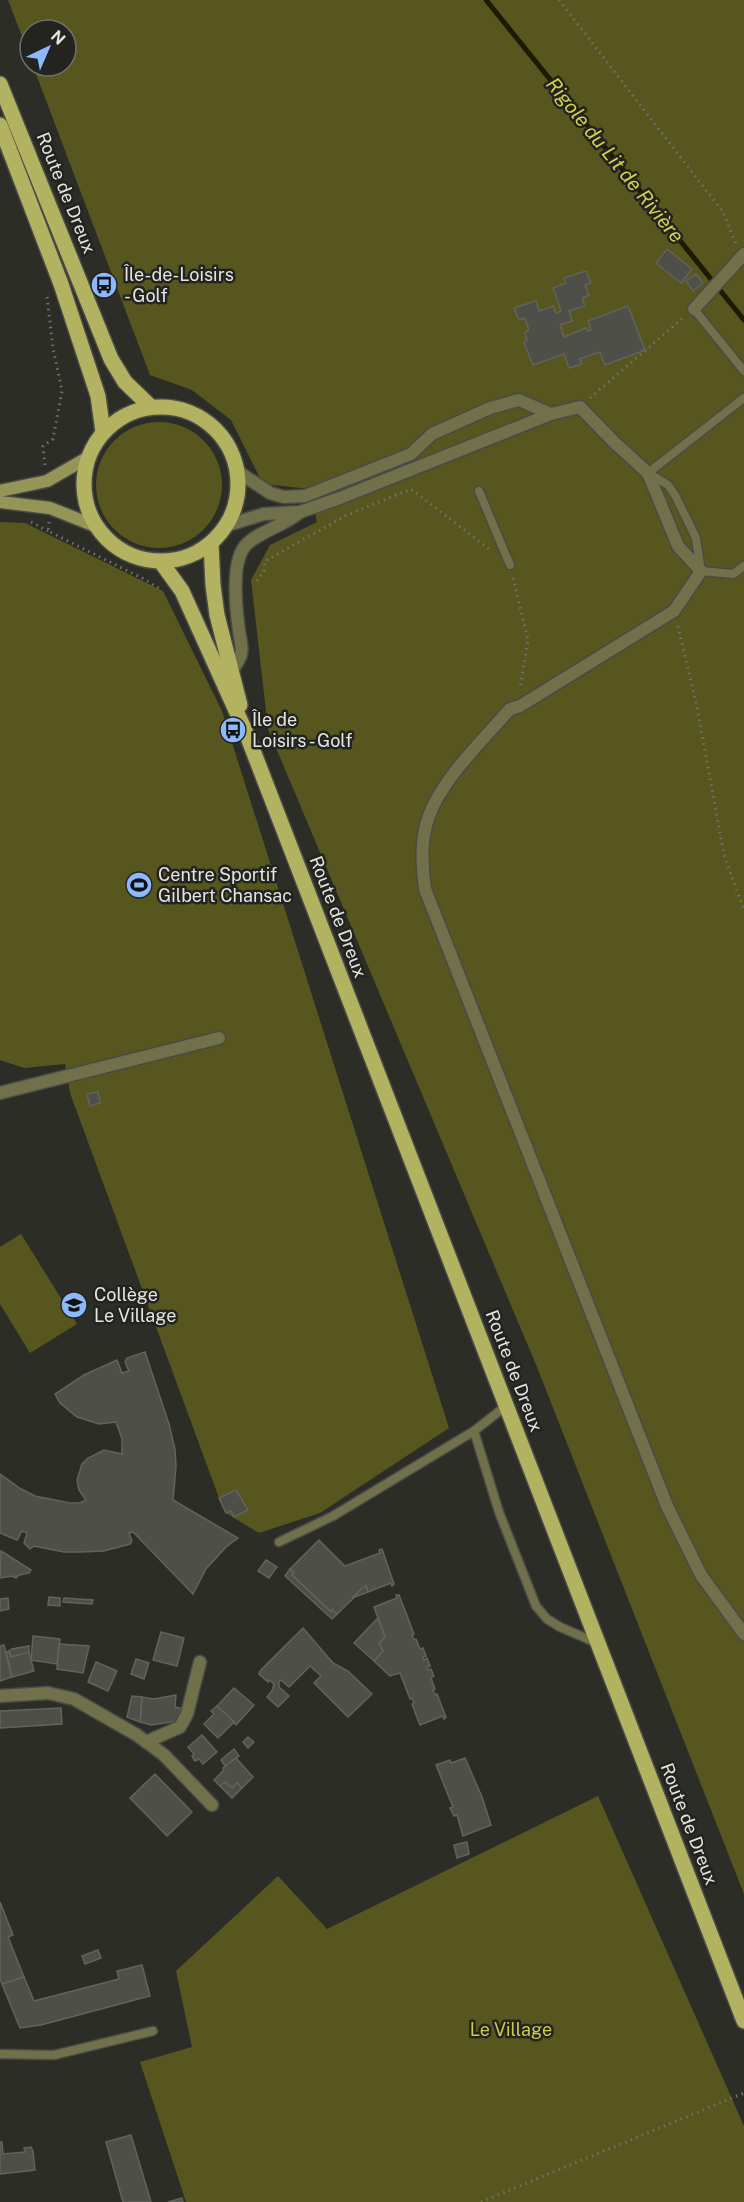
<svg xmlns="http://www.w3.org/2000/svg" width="744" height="2202" font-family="'Public Sans',sans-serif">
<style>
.green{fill:#57561f}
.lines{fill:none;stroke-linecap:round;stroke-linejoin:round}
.stream{stroke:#1c1b00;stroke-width:5}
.building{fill:#4f4f4a;stroke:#63635d;stroke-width:1.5}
.service-casing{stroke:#4a4a46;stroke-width:11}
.minor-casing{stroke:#4a4a46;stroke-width:15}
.secondary-casing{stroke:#4a4a46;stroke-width:15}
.primary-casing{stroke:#4a4a46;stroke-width:18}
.path{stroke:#71716d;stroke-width:3;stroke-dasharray:1.5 4.5;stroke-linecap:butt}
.service{stroke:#70704a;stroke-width:8}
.minor{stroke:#70704a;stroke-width:12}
.secondary{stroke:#969558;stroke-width:12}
.primary{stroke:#b3b261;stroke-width:15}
.labels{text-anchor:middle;stroke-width:5;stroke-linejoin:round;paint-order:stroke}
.street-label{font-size:18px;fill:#e4e4e1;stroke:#23231f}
.poi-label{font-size:18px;fill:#e4e4e1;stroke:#23231f;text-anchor:start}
.park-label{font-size:18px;fill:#cfcb45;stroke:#23231f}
.water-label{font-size:20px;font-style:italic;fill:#d4d14c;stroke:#23231f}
</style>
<rect width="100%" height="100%" fill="#2d2d28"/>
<g class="green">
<path d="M8 0H744V1894L537 1367 268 729 251 580 270 545 317 522 310 489 263 484 231 420 192 390 150 375 33 66H66V30H30V57Z"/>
<circle cx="159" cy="485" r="63"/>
<path d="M0 522 25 523 163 591 222 711 449 1428 320 1513 259 1533 226 1513 219 1498 70 1093 65 1064 24 1068 0 1060Z"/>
<path d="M21 1234 77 1324 30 1353 0 1304V1247Z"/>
<path d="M598 1796 744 2126V2202H186L140 2062 192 2047 176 1971 278 1876 327 1929Z"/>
</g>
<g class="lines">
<path class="stream" d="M486 0 744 320"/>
</g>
<g class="building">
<path d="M667 249 692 269 681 283 656 263Z"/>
<path d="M586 271 591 283 585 285 589 295 582 298 585 306 569 311 572 321 560 325 564 337 586 328 588 331 591 330 588 321 628 306 645 350 605 365 600 352 580 359 582 364 569 368 564 354 533 365 524 342 527 340 525 332 529 330 525 318 519 320 514 308 536 301 539 311 553 306 556 313 561 311 553 288 566 283 564 278Z"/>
<path d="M696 274 703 283 693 291 686 281Z"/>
<path d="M98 1092 100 1103 90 1106 87 1094Z"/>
<path d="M145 1352 169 1424 175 1449 176 1467 173 1500 238 1538 226 1547 206 1569 193 1594 133 1532 129 1533 132 1541 130 1544 104 1551 82 1552H64L34 1546 30 1549 24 1543 27 1533 22 1531 17 1540 0 1533V1474L21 1489 35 1496 70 1503H80L86 1500 79 1490 77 1480 82 1464 88 1458 104 1450 122 1454V1439L116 1422 99 1424 77 1417 60 1403 55 1394 84 1375 117 1360 122 1373 129 1371 125 1362 127 1358Z"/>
<path d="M236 1490 248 1510 234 1517 231 1511 226 1513 219 1498Z"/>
<path d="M319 1540 345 1566 380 1553 379 1550 382 1549 394 1584 392 1586 391 1583 368 1592 366 1586 337 1614 332 1610 331 1612 292 1575 294 1573 290 1569Z"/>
<path d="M1 1551 31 1570 29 1573 19 1575 16 1578 12 1576 0 1578Z"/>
<path d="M266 1560 277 1567 269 1578 258 1571Z"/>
<path d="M290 1569 294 1573 292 1575 331 1612 332 1610 337 1614 332 1619 285 1576Z"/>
<path d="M366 1586 368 1592 352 1598 362 1588Z"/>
<path d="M396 1595H399L414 1634 412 1635 414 1640 416 1639 420 1649 423 1648 426 1656 423 1657 424 1660 427 1658 430 1666 427 1667 428 1670 431 1669 434 1676 431 1678 435 1689 433 1690 435 1695 437 1694 446 1717 444 1719 443 1716 420 1725 412 1704 414 1703 412 1698 410 1699 400 1673 390 1676 374 1661 383 1651 379 1643 385 1637 374 1607 397 1598Z"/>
<path d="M49 1597 60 1598V1606L48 1605Z"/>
<path d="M8 1598 9 1609 0 1611V1599Z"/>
<path d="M64 1598 93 1600 92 1604 63 1602Z"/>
<path d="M378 1618 385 1637 379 1643 383 1651 374 1661 354 1643Z"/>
<path d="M303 1628 333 1663 348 1671 372 1694 348 1717 314 1683 321 1676 310 1666 289 1687 281 1680 279 1682V1687L289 1696 278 1707 267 1697 272 1691 274 1684 269 1680 268 1682 259 1674 260 1671Z"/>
<path d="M161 1632 184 1638 177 1666 153 1660Z"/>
<path d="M33 1636 60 1639 57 1664 31 1660Z"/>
<path d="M59 1644 89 1646 83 1673 57 1669Z"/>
<path d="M4 1645 12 1677 0 1681V1646Z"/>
<path d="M29 1646V1652L11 1657 9 1651 12 1649Z"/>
<path d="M9 1651 11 1657 29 1652 34 1671 12 1677 6 1652Z"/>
<path d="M136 1659 149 1663 144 1679 131 1674Z"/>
<path d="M96 1662 117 1671 108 1691 88 1682Z"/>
<path d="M234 1688 254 1705 236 1725 217 1706Z"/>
<path d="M176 1695 175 1707 181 1708 178 1721 151 1725 140 1722 142 1697 154 1699Z"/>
<path d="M132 1696 142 1697 140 1722 127 1717Z"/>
<path d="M217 1706 234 1722 218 1738 204 1724 214 1714 211 1711Z"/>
<path d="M61 1708 62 1724 0 1728V1711Z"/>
<path d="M202 1735 217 1752 203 1764 199 1759 195 1761 192 1756 194 1754 188 1747Z"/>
<path d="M248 1737 254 1742 248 1748 243 1742Z"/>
<path d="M234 1749 239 1756 225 1766 221 1760Z"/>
<path d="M236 1758 253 1777 242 1788 237 1783 232 1788 225 1782 220 1786 214 1780 224 1770 223 1768Z"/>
<path d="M465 1758 482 1797 491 1825 463 1836 457 1815 454 1816 450 1808 453 1807 436 1765 450 1760 451 1763Z"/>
<path d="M155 1774 192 1812 167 1836 130 1798Z"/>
<path d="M225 1782 232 1788 237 1783 242 1788 232 1798 220 1786Z"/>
<path d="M467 1842 469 1854 457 1858 454 1845Z"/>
<path d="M0 1902 13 1935 8 1937 24 1977 2 1984 0 1979Z"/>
<path d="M98 1950 101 1958 85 1964 82 1956Z"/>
<path d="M142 1965 150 1996 41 2025 20 2028 2 1984 24 1977 34 2001 119 1979 117 1971Z"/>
<path d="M131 2135 151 2202H123L106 2142Z"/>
<path d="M0 2142H2L3 2154 25 2152 24 2148 31 2147 33 2151 35 2170 0 2174Z"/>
<path d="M182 2198 183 2202H168Z"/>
</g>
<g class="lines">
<defs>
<g id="service">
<path d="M694 309 744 371"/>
<path d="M744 398 648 473 668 485 675 495 696 538 701 571 733 574 744 566"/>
<path d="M479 491 510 565"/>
<path d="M506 1406 474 1431 499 1512 536 1606 547 1619 560 1627 597 1643"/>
<path d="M279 1542 333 1516 474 1431"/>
<path d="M0 2054 54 2055 153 2031"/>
</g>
<g id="minor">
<path d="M694 309 744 254"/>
<path d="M237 471 270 493 284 497 305 496 411 454 432 434 490 408 519 400 551 414"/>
<path d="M228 525 264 514 300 512 340 498 551 414 580 407 614 442 648 473 678 546 701 571 674 611 520 706 510 709C484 739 442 779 429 816 420 839 422 865 425 889L667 1506 701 1575 744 1634"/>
<path d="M232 670C235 666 240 659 241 654 243 648 240 638 239 631 236 609 231 563 245 546 257 532 284 526 300 512"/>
<path d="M0 1093 219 1038"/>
<path d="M0 1696 48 1693 74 1699 137 1735 164 1755 212 1805"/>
<path d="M146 1742 180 1727 187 1714 200 1662"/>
</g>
<g id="secondary">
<path d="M0 491 47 481 87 458"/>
<path d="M0 502 50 508 95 526"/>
</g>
<g id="primary">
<path d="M0 84 111 359 125 382 151 407"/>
<path d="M0 125 61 284 98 396 103 432"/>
<circle cx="161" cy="484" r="77"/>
<path d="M211 544 213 585 217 615 240 705"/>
<path d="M161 562 182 591 247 735 744 2021"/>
</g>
</defs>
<use href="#service" class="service-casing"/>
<use href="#minor" class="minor-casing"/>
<use href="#secondary" class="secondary-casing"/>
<use href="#primary" class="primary-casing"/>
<g class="path">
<path d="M559 0 723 212 736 244"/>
<path d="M590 398 683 318"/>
<path d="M45 465 43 446 53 439 62 391 53 348 47 297"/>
<path d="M31 522 48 531"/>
<path d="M49 522 48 531 142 578 160 589"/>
<path d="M513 578 528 640 520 689"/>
<path d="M257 581 264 571 265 561 345 516 411 489 489 549"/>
<path d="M678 626 697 707 724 855 744 910"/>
<path d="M481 2202 744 2093"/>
</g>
<use href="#service" class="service"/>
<use href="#minor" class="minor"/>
<use href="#secondary" class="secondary"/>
<use href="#primary" class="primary"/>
</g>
<defs>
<symbol id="bus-disc" viewBox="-11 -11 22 22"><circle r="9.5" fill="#8cb9fc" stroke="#23231f"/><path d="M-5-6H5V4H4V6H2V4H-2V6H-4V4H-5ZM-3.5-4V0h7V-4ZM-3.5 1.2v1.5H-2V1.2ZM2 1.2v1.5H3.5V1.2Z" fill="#111"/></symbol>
<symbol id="stadium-disc" viewBox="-11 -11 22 22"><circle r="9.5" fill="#8cb9fc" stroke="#23231f"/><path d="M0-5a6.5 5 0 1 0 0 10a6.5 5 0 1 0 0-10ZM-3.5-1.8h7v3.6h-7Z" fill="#111"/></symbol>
<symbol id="school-disc" viewBox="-11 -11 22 22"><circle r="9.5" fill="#8cb9fc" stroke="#23231f"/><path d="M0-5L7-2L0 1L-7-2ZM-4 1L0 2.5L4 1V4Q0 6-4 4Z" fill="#111"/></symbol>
</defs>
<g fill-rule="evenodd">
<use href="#bus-disc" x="89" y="270" width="30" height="30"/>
<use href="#bus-disc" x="218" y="715" width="30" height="30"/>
<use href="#stadium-disc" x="124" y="870" width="30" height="30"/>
<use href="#school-disc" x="59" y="1290" width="30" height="30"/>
</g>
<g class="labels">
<g class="street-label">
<text transform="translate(66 193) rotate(68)" y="6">Route de Dreux</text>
<text transform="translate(338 917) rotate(69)" y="6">Route de Dreux</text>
<text transform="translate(514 1371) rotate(69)" y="6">Route de Dreux</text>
<text transform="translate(689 1824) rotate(69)" y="6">Route de Dreux</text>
</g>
<g class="poi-label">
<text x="124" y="281">Île-de-Loisirs<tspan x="124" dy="21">- Golf</tspan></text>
<text x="252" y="726">Île de<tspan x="252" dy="21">Loisirs - Golf</tspan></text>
<text x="158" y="881">Centre Sportif<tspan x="158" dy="21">Gilbert Chansac</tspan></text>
<text x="94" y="1301">Collège<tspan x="94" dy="21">Le Village</tspan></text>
</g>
<g class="park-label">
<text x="511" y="2036">Le Village</text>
</g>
<g class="water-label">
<text transform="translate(615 160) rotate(51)" y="7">Rigole du Lit de Rivière</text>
</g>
</g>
<g transform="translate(48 48) rotate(44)"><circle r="28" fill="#23231f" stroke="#70706d" stroke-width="1.5"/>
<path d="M0-4.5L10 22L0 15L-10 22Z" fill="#8cb9fc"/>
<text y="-9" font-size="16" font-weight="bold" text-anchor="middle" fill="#e4e4e1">N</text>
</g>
</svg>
